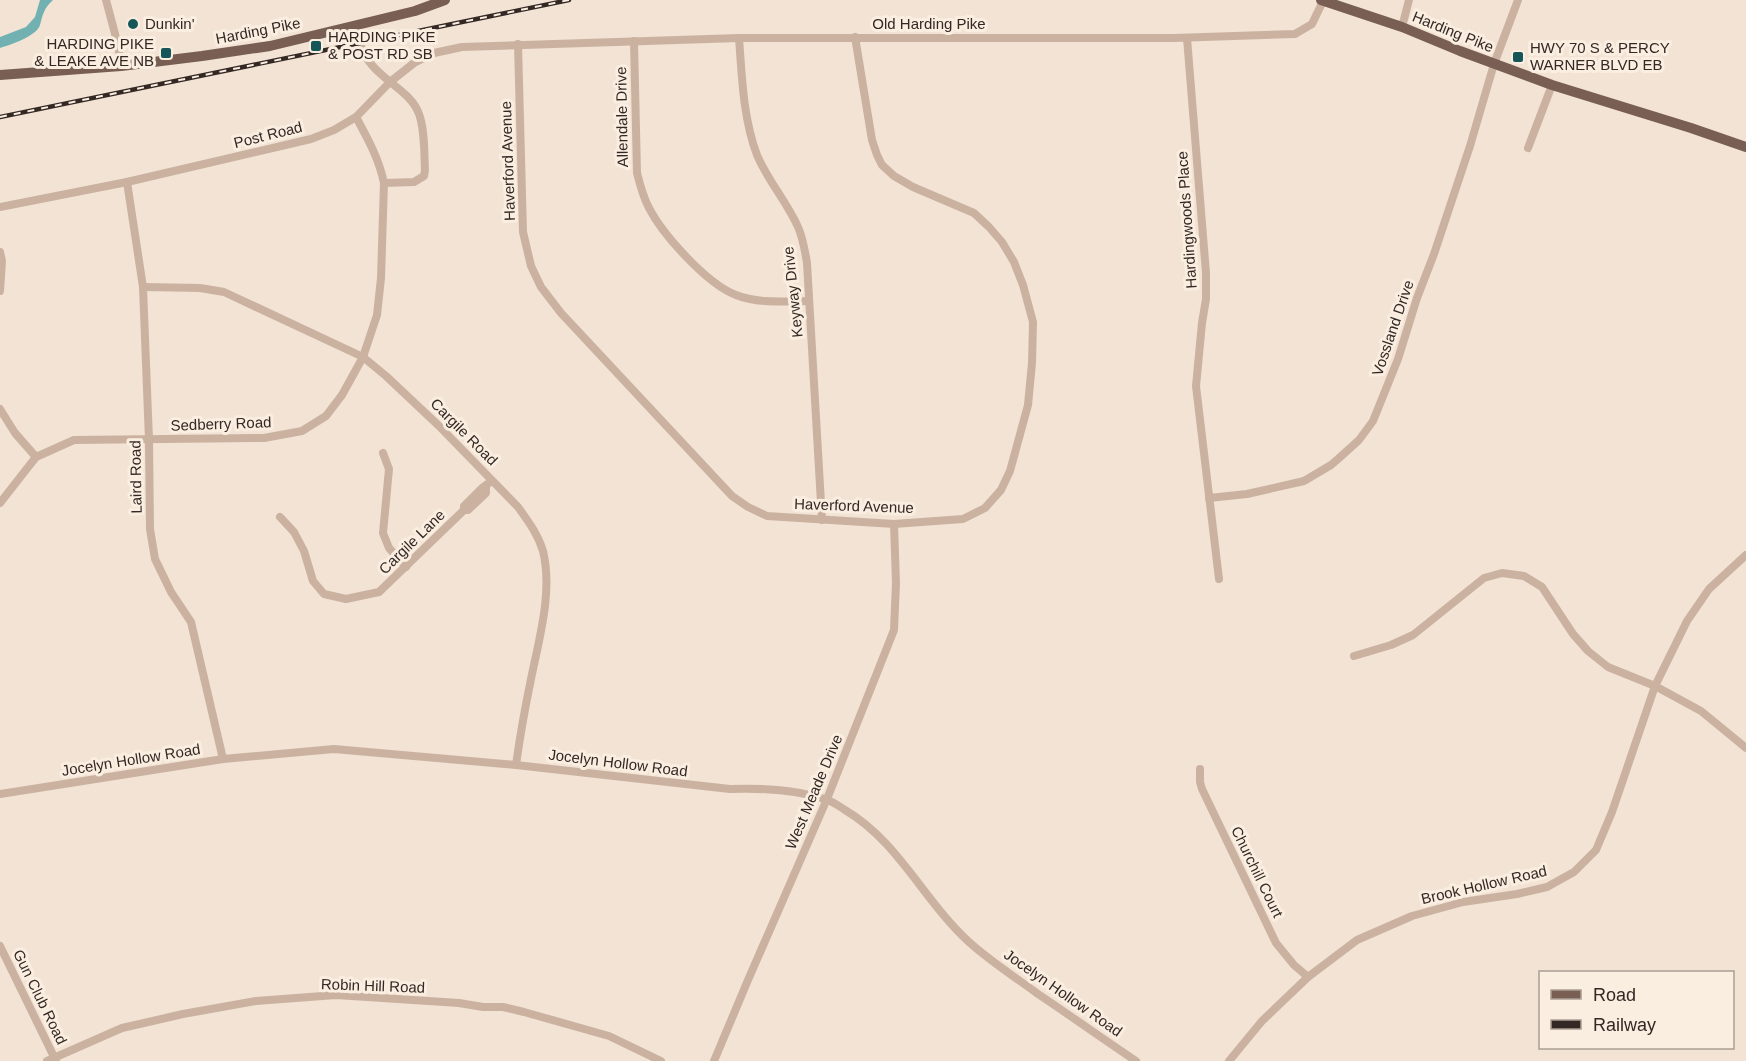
<svg xmlns="http://www.w3.org/2000/svg" width="1746" height="1061" font-family="Helvetica,sans-serif">
<style>
.water{fill:#72b1b1}
.lines{fill:none;stroke-linecap:round;stroke-linejoin:round}
.minor{stroke:#cbb2a0;stroke-width:8}
.major{stroke:#785e53;stroke-width:10}
.rail-casing{stroke:#342824;stroke-width:4.5}
.rail{stroke:#faeee1;stroke-width:2;stroke-dasharray:7;stroke-linecap:butt}
.poi-dot{fill:#175658;stroke:#faeee1;stroke-width:2}
.labels{text-anchor:middle;stroke-width:6;stroke-linejoin:round;paint-order:stroke}
.poi-label{font-size:15px;fill:#342824;stroke:#faeee1;text-anchor:start}
.street-label{font-size:15px;fill:#342824;stroke:#faeee1}
</style>
<rect width="100%" height="100%" fill="#f2e3d5"/>
<path class="water" d="M40 0H53C44 8 43 14 40 25 37 36 10 45 0 48V37L26 27 35 17Z"/>
<g class="lines">
<g class="minor">
<path d="M106 0 118 45 121 66"/>
<path d="M355 26C359 40 362 53 371 64 385 82 411 92 419 114 425 130 424 153 425 170L424 176 414 182 384 183"/>
<path d="M1402 27 1409 0"/>
<path d="M739 38C742 77 743 118 757 155 768 181 787 202 798 227 803 238 805 251 807 263L822 520"/>
<path d="M1187 38 1206 273V299L1202 323 1196 386 1219 579"/>
<path d="M634 41 637 173C640 185 643 197 649 208 663 235 707 284 736 295 758 304 786 301 809 301"/>
<path d="M518 44 523 232 531 266 541 287 561 313 732 496 748 507 767 516 894 524 963 519 985 508 1001 490 1010 471 1028 405 1032 363 1033 322 1023 285 1014 262 1002 242 989 227 974 213 913 187 894 176 882 165 877 155 872 140 855 37"/>
<path d="M1528 148 1552 85"/>
<path d="M127 182 143 287 149 440 150 529 155 559 171 592 191 622 223 759"/>
<path d="M0 207 127 182 311 139 334 130 356 117 390 82 414 63 434 53 462 47 739 38H1174L1295 34 1312 24 1323 1"/>
<path d="M0 252 2 261 0 291"/>
<path d="M143 287 200 288 224 292 363 357 386 376 438 425 518 507C528 521 538 534 543 551 553 592 539 639 531 679 525 708 520 736 516 765"/>
<path d="M0 409 15 433 36 457"/>
<path d="M383 453 389 469 383 533 389 548 406 567"/>
<path d="M1209 498 1247 494 1304 481 1331 465 1338 459 1359 440 1373 421 1398 359 1417 298 1434 254 1470 146 1494 64 1518 0"/>
<path d="M0 503 36 457 74 440 264 438 302 431 326 416 342 395 363 357 377 315 381 278 384 183C379 159 368 139 356 117"/>
<path d="M464 510V506L482 488 489 483"/>
<path d="M280 517 294 532 304 551 313 581 324 594 346 599 379 592 464 510H468L486 493V486"/>
<path d="M1354 656 1391 645 1413 635 1484 578 1502 573 1524 576 1542 587 1573 634 1588 651 1608 667 1655 686 1701 711 1746 748"/>
<path d="M1200 769V782L1202 789 1276 943 1294 965 1308 977"/>
<path d="M0 794 223 759 334 749 516 765 730 789C762 788 794 789 825 799 832 801 839 806 845 810 898 841 924 901 969 942 990 961 1015 977 1038 994 1071 1016 1103 1039 1136 1061"/>
<path d="M0 946 56 1061"/>
<path d="M47 1061 122 1028 183 1014 256 1001 336 995 459 1003 483 1007H503L524 1012 609 1036 661 1061"/>
<path d="M714 1061 748 980 827 799 894 630 896 583 894 524"/>
<path d="M1229 1061 1262 1021 1308 977 1357 940 1412 916 1463 902 1517 894 1547 887 1574 872 1596 850 1612 812 1655 686 1687 621 1709 589 1746 555"/>
</g>
<g class="major">
<path d="M1321 0 1402 27 1460 51 1552 85 1691 128 1746 147"/>
<path d="M0 75 121 66 202 56 270 46 415 11 445 0"/>
</g>
<defs>
<path id="rail" d="M0 117 569 0"/>
</defs>
<use href="#rail" class="rail-casing"/>
<use href="#rail" class="rail"/>
</g>
<g class="poi-dot">
<circle cx="133" cy="24" r="6"/>
<rect x="310" y="40" width="12" height="12" rx="3"/>
<rect x="160" y="47" width="12" height="12" rx="3"/>
<rect x="1512" y="51" width="12" height="12" rx="3"/>
</g>
<g class="labels">
<g class="poi-label">
<text x="145" y="29">Dunkin'</text>
<text x="328" y="42">HARDING PIKE<tspan x="328" dy="17">&amp; POST RD SB</tspan></text>
<text x="154" y="49" text-anchor="end">HARDING PIKE<tspan x="154" dy="17">&amp; LEAKE AVE NB</tspan></text>
<text x="1530" y="53">HWY 70 S &amp; PERCY<tspan x="1530" dy="17">WARNER BLVD EB</tspan></text>
</g>
<g class="street-label">
<text x="929" y="29">Old Harding Pike</text>
<text transform="translate(258 31) rotate(-11)" y="5">Harding Pike</text>
<text transform="translate(1453 32) rotate(22)" y="5">Harding Pike</text>
<text transform="translate(622 117) rotate(-91)" y="5">Allendale Drive</text>
<text transform="translate(268 135) rotate(-14)" y="5">Post Road</text>
<text transform="translate(508 161) rotate(-92)" y="5">Haverford Avenue</text>
<text transform="translate(1187 220) rotate(-94)" y="5">Hardingwoods Place</text>
<text transform="translate(793 292) rotate(-96)" y="5">Keyway Drive</text>
<text transform="translate(1393 328) rotate(-71)" y="5">Vossland Drive</text>
<text transform="translate(221 424) rotate(-2)" y="5">Sedberry Road</text>
<text transform="translate(464 432) rotate(45)" y="5">Cargile Road</text>
<text transform="translate(136 477) rotate(-91)" y="5">Laird Road</text>
<text transform="translate(854 506) rotate(2)" y="5">Haverford Avenue</text>
<text transform="translate(412 542) rotate(-44)" y="5">Cargile Lane</text>
<text transform="translate(131 760) rotate(-9)" y="5">Jocelyn Hollow Road</text>
<text transform="translate(618 763) rotate(7)" y="5">Jocelyn Hollow Road</text>
<text transform="translate(814 792) rotate(-67)" y="5">West Meade Drive</text>
<text transform="translate(1257 872) rotate(64)" y="5">Churchill Court</text>
<text transform="translate(1484 885) rotate(-13)" y="5">Brook Hollow Road</text>
<text transform="translate(373 986) rotate(2)" y="5">Robin Hill Road</text>
<text transform="translate(1063 993) rotate(35)" y="5">Jocelyn Hollow Road</text>
<text transform="translate(40 997) rotate(64)" y="5">Gun Club Road</text>
</g>
</g>
<rect x="1539" y="971" width="195" height="78" fill="#faeee1" stroke="#ab9f95" stroke-width="1.5"/>
<rect x="1551" y="990" width="30" height="9" fill="#785e53" stroke="#ab9f95" stroke-width="1.5"/>
<text x="1593" y="1001" font-size="18" fill="#342824">Road</text>
<rect x="1551" y="1020" width="30" height="9" fill="#342824" stroke="#ab9f95" stroke-width="1.5"/>
<text x="1593" y="1031" font-size="18" fill="#342824">Railway</text>
</svg>
